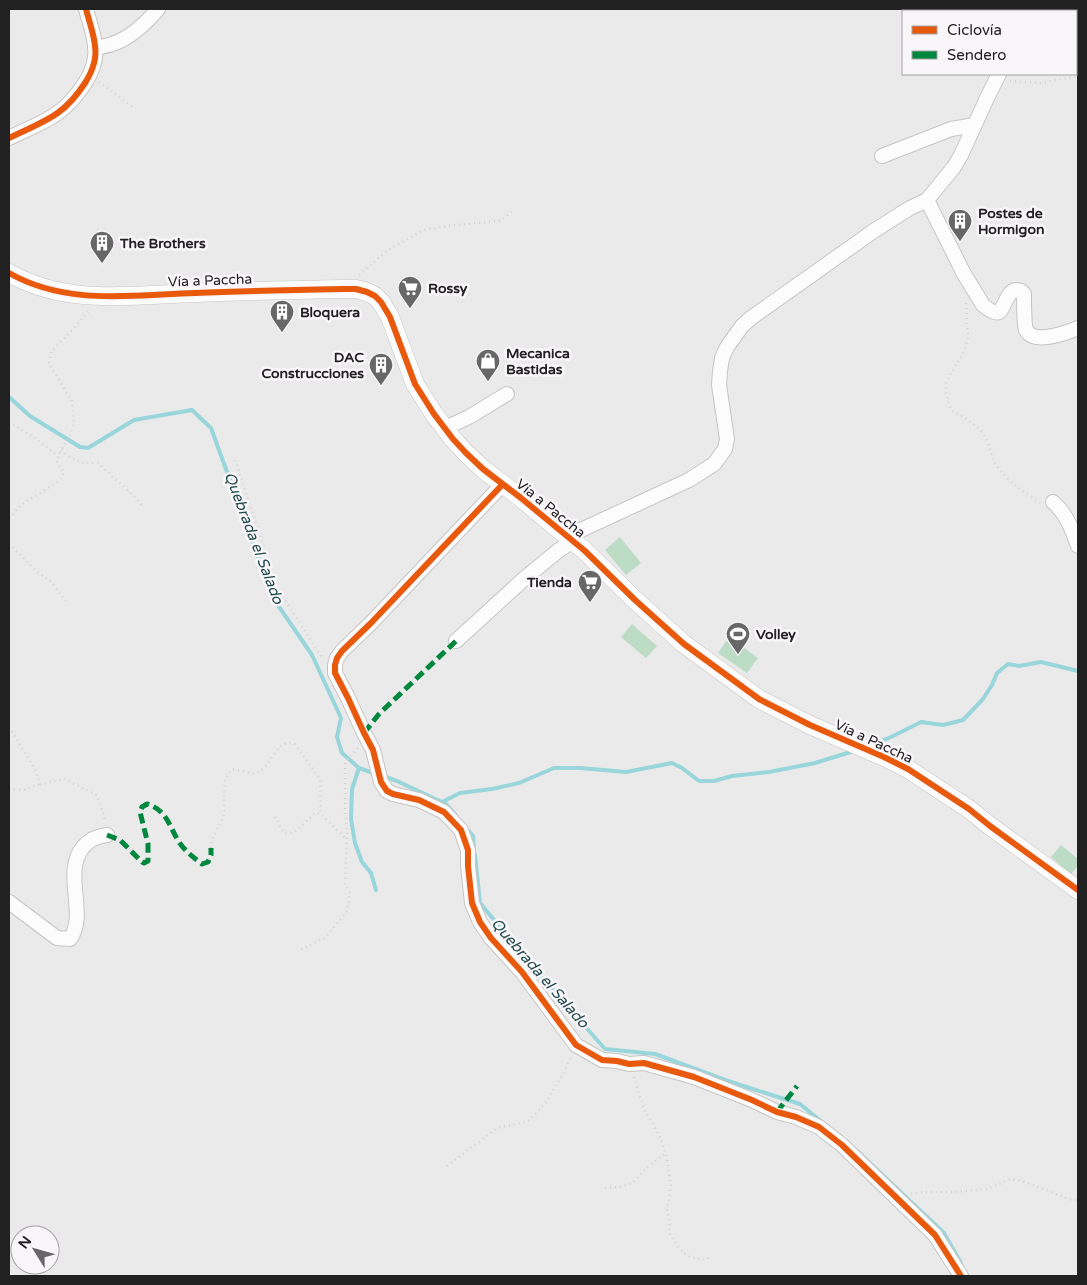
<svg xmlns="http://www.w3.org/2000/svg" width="1087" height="1285" font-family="'Varela Round',sans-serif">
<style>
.pitch{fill:#bcdcc6}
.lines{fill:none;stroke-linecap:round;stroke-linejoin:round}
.stream{stroke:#98d6dc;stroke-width:4}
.minor-casing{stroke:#c6c5c6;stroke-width:16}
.major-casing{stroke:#c6c5c6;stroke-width:19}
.path{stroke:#d3d3d4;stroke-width:2.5;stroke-dasharray:1 4;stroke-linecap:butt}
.minor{stroke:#fcfcfc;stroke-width:14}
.major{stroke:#fcfcfc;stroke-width:18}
.quiet{stroke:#00873e;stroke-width:5;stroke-dasharray:10 5;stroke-linecap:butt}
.cycleway-casing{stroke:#f9f6f9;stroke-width:9}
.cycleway{stroke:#e8590c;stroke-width:6}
.labels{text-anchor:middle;stroke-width:5;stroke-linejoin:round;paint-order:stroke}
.poi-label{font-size:14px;font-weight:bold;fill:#222122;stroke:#f9f6f9;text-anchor:start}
.street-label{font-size:14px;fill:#222122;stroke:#f9f6f9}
.water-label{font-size:15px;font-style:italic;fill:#214b4e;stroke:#f9f6f9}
</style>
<rect width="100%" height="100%" fill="#ebeaeb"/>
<g class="pitch">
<path d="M620 537 641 563 626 575 605 550Z"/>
<path d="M632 624 657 646 646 658 621 637Z"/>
<path d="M729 637 758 658 747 673 718 653Z"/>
<path d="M1061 845 1078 859V866L1071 874 1051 857Z"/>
</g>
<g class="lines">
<g class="stream">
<path d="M9 397 30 416 80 447 88 448 134 420 192 410 211 428 273 598 312 655 341 718 337 737 342 753 359 768 376 774"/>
<path d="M872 745 891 737 921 722 943 725 963 720 983 699 992 685 997 673 1008 664 1019 666 1041 662 1078 671"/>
<path d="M359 768 352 789 351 819 355 843 362 862 371 873 376 890"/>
<path d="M383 776 397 781 446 804 455 814"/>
<path d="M442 802 460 793 492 789 519 783 554 768H580L626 772 672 763 682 768 699 781H714L732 776 769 772 815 763 854 751"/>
<path d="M467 829 473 836 474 848"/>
<path d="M475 855 480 903 545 981 605 1049 655 1054 728 1081 800 1104 822 1122"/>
<path d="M856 1150 944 1233 961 1263"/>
</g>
<defs>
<g id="minor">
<path d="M1030 11 1032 9"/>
<path d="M95 47C121 47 142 28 158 9"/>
<path d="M9 138C44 121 63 117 85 83 92 72 97 59 95 46 94 34 89 21 86 9"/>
<path d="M882 156 951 129 975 125"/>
<path d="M927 200 964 274 983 305C1002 321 1000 309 1009 295 1010 293 1013 291 1015 290L1021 291 1024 294C1024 302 1024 324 1026 330 1034 345 1066 333 1078 328"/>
<path d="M445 428 469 417 507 394"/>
<path d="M502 485 371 623 342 651 337 658 335 665V673L348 698 364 733 373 750 381 782 387 791 393 794 419 800 444 812 461 830 468 850V866L472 903 480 922 491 938 522 972 576 1045 602 1060 617 1061 629 1064 644 1063 694 1077 752 1100 777 1112 796 1117 819 1127 842 1145 935 1235 961 1276"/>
<path d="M1053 502C1067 514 1072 530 1078 546"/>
<path d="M568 536 689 480 714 464 725 449 727 439 719 385 720 371 722 358 727 347 742 326 751 318 875 230 910 208 927 200 954 167 961 155 987 98 999 74"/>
<path d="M456 641 525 578 559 550 574 541"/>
<path d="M9 902 57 938 70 939C88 914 62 873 83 847 89 840 98 836 107 835"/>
</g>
<path id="major" d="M9 273C67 306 131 295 195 293 244 291 293 290 343 289H356L367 292 375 296 381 302 390 317 415 384 434 414 453 439 466 453 483 469 521 498 585 551 635 600 684 644 759 699 810 725 884 757 908 769 969 809 990 826 1078 890"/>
</defs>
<use href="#minor" class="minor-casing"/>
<use href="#major" class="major-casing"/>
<g class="path">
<path d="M1010 81 1040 83 1078 76"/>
<path d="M99 82 134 108"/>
<path d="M359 275 388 250 424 230 454 225 500 221 514 210"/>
<path d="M966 303 968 337 964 352 946 382V394L951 410C966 419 981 426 988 443 991 451 992 459 996 465 1007 481 1025 493 1041 503"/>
<path d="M9 422 35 438 58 456"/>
<path d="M61 450 71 458 84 463H98L136 498 141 505"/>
<path d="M235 460 278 589 323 659"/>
<path d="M9 518 22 504 59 481 64 472 57 463 58 456 71 433 74 422 72 401 49 364 51 352 76 326 90 309"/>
<path d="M9 544 37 571 52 583 66 601"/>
<path d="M9 727 35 769 40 784 65 779 96 795 103 812 105 822"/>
<path d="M9 789 23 790 40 784"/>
<path d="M275 817 284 833H293L305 823 315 813 321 814 346 839"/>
<path d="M211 848 212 839 225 814 224 796 225 781 229 773 233 769C238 770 248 773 253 773 274 771 271 740 294 743L320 779 321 814"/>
<path d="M301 949 325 938 347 911 350 893 345 884 347 830 345 814V762L358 748"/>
<path d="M634 1077 644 1109 661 1139 667 1158 671 1186 667 1211 670 1223 669 1233 678 1247 687 1256 703 1260 709 1258"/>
<path d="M447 1166 497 1128 527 1122 545 1104 563 1074 571 1057"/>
<path d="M605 1188 619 1187 633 1183 647 1167 665 1154"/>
<path d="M911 1194 924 1192H954L987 1189 1010 1179 1022 1181 1072 1200H1078"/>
</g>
<use href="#minor" class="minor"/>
<use href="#major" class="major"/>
<g class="quiet">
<path d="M364 733 379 714 456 641"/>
<path d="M107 835 120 840 142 862 144 863 148 861V844L140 812 142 807 147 804C167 810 169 826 179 842 185 851 193 857 202 864L208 862 211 855V848"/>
<path d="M777 1112 797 1086"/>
</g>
<defs>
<g id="cycleway">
<path d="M9 138C44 121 63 117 85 83 92 72 97 59 95 46 94 34 89 21 86 9"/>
<path d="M9 273C67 306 131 295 195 293 244 291 293 290 343 289H356L367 292 375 296 381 302 390 317 415 384 434 414 453 439 466 453 483 469 521 498 585 551 635 600 684 644 759 699 810 725 884 757 908 769 969 809 990 826 1078 890"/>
<path d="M502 485 371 623 342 651 337 658 335 665V673L348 698 364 733 373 750 381 782 387 791 393 794 419 800 444 812 461 830 468 850V866L472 903 480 922 491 938 522 972 576 1045 602 1060 617 1061 629 1064 644 1063 694 1077 752 1100 777 1112 796 1117 819 1127 842 1145 935 1235 961 1276"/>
</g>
</defs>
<use href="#cycleway" class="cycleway-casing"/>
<use href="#cycleway" class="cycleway"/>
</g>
<defs>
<symbol id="building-pin" viewBox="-11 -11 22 30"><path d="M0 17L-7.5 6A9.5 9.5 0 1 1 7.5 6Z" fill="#686768" stroke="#f9f6f9"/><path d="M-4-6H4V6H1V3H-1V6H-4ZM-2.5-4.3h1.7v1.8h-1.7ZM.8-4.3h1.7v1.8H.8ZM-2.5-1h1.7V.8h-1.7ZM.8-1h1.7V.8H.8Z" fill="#fff"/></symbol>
<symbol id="supermarket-pin" viewBox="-11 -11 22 30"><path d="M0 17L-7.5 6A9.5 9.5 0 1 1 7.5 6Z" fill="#686768" stroke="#f9f6f9"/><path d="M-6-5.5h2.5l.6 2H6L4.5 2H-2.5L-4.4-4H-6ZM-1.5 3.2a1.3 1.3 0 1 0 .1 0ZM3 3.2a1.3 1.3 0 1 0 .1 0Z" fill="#fff"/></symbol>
<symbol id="shop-pin" viewBox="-11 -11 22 30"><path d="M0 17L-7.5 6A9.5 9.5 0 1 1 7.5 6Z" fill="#686768" stroke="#f9f6f9"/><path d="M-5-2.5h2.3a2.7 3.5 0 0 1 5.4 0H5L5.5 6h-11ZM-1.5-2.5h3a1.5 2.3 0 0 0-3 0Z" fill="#fff"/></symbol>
<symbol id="stadium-pin" viewBox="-11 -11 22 30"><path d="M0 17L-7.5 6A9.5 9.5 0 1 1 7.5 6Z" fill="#686768" stroke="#f9f6f9"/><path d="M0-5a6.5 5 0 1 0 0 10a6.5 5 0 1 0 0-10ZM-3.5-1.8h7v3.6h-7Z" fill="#fff"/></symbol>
</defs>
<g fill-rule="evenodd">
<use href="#building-pin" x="946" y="207" width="28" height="38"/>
<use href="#building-pin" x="88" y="229" width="28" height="38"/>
<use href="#supermarket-pin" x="396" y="274" width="28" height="38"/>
<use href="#building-pin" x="268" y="298" width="28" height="38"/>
<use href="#shop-pin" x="474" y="347" width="28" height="38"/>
<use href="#building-pin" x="367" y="351" width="28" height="38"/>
<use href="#supermarket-pin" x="576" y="568" width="28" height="38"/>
<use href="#stadium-pin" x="724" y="620" width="28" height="38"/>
</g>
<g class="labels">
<g class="poi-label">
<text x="978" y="218">Postes de<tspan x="978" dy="16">Hormigon</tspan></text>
<text x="120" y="248">The Brothers</text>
<text x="428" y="293">Rossy</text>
<text x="300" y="317">Bloquera</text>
<text x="506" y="358">Mecanica<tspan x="506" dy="16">Bastidas</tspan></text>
<text x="364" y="362" text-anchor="end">DAC<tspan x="364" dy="16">Construcciones</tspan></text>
<text x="572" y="587" text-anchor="end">Tienda</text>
<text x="756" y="639">Volley</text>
</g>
<g class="street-label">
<text transform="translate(210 280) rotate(-2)" y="5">Vía a Paccha</text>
<text transform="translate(551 508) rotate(39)" y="5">Vía a Paccha</text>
<text transform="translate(874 741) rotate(25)" y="5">Vía a Paccha</text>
</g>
<g class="water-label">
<text transform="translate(254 538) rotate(69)" y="5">Quebrada el Salado</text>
<text transform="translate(540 973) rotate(49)" y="5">Quebrada el Salado</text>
</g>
</g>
<rect width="1087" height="1285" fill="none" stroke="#222122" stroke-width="20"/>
<rect x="902" y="10" width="175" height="65" fill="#f9f6f9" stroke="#a3a1a3"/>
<rect x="912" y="26" width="25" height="8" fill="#e8590c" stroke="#a3a1a3"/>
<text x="947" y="35" font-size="15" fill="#222122">Ciclovía</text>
<rect x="912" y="51" width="25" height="8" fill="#00873e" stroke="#a3a1a3"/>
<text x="947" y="60" font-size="15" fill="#222122">Sendero</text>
<g transform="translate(35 1250) rotate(307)"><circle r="24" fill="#f9f6f9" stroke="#a3a1a3"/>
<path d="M0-4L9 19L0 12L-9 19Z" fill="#686768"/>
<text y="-8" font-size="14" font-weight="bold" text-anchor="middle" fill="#222122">N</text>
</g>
</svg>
